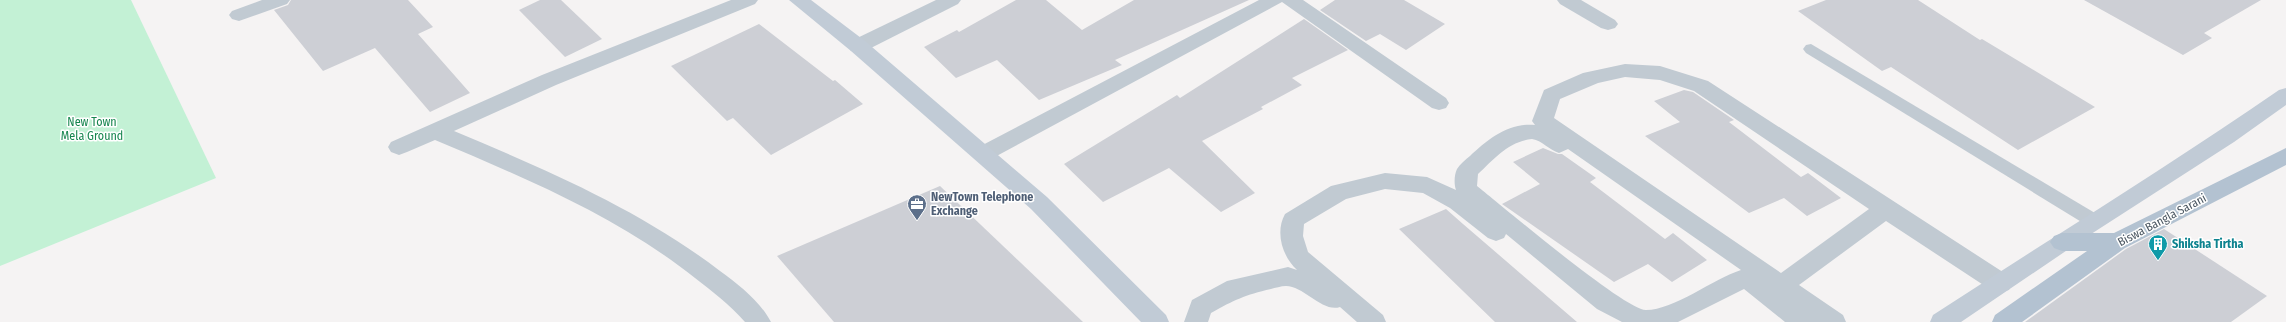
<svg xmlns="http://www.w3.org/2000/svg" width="2286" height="322" font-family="'Fira Sans Condensed',sans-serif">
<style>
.green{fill:#c3f1d5}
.building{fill:#cdcfd5}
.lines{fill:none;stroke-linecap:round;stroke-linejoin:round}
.lane{fill:#c1cad2;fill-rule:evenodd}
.street{fill:#c1cad2;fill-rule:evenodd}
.secondary{fill:#c1cbd6;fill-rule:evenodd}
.primary{fill:#b3c2d1;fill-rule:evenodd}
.labels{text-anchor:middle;stroke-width:3;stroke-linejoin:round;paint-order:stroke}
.park-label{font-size:12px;fill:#17864f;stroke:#fff}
.service-label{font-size:12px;font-weight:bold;fill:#4e5e75;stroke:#fff;text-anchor:start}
.street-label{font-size:12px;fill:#4a5661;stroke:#fff}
.culture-label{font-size:12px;font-weight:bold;fill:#0d838f;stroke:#fff;text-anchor:start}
</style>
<rect width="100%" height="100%" fill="#f5f3f3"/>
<path class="green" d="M0 0H131L216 178 0 266Z"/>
<g class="building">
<path d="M291 0H408L433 27 418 34 470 93 430 112 375 48 323 71 274 10 288 5Z"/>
<path d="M540 0H561L602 39 565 57 519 10Z"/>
<path d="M1016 0H1046L1082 30 1134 0H1249L1115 60 1122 65 1039 100 997 60 956 78 924 47 957 30 959 32Z"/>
<path d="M1335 0H1404L1445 24 1406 50 1380 34 1366 41 1320 10Z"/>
<path d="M1826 0H1918L1980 40 1982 39 2095 107 2018 150 1891 67 1882 71 1798 11Z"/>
<path d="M2084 0H2261L2204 33 2212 38 2183 55Z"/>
<path d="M1304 19 1348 50 1292 78 1302 85 1261 107 1263 109 1202 141 1255 193 1221 212 1169 168 1103 202 1064 164 1177 95 1180 98Z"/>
<path d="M759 24 833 81 835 80 863 104 771 155 733 118 727 121 671 66Z"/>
<path d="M1684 90 1693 92 1734 120 1729 122 1801 177 1808 173 1841 198 1807 216 1784 198 1749 213 1645 136 1680 122 1654 101Z"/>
<path d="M1543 148 1558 154H1562L1596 178 1590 182 1665 239 1673 233 1707 260 1672 282 1648 264 1614 282 1502 204 1540 184 1513 162Z"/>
<path d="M940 186 1083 322H834L777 256Z"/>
<path d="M1446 209 1463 224 1577 322H1495L1399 229Z"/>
<path d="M2164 229 2267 296 2231 322H2025L2126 249Z"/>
</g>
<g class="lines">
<path class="lane" d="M1811 44 2100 216 2103 221 2100 226 2094 228 2088 226 1806 53 1803 49 1806 45Z"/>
<g class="street">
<path d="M262 0H290L287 4 239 21 232 19 229 15 232 11Z"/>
<path d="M731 0H758L755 4 556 85 454 131C547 170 639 209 720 271 739 285 760 301 771 322H745C730 305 712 291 695 278 617 216 525 178 435 140L407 152 399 155 391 152 388 147 391 142 542 75Z"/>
<path d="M936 0H961L958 4 865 51 858 52 851 51 848 46 851 41Z"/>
<path d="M1259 0H1303L1446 98 1449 103 1446 108 1439 110 1432 108 1282 2 991 159 983 162 975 159 972 154 975 149Z"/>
<path d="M1557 0H1581L1615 20 1618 24 1615 28 1608 30 1601 28 1560 4Z"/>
<path d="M1625 64 1660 66 1708 81 2009 276 2012 283 2009 290 2000 292 1991 290 1886 221 1799 285 1843 315 1846 322H1785L1744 289 1678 322H1622L1597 309 1506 234 1504 238 1496 241 1488 238 1450 208 1423 193 1385 189 1346 199 1304 224 1303 236 1308 252 1383 315 1386 322H1357L1340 307C1323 313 1304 286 1286 286 1281 286 1275 288 1271 289 1245 295 1234 300 1211 313L1208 322H1184L1192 300 1227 281 1288 267 1297 270C1282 256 1275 232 1285 214L1331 186 1385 173 1427 177 1456 190C1454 185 1454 175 1457 169 1460 164 1465 160 1470 156 1487 140 1509 122 1535 125L1532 121 1544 90 1583 73ZM1625 77 1660 80 1694 91 1869 209 1781 273 1554 118 1560 99 1598 83ZM1532 139C1543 141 1549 150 1559 153L1568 149 1741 270C1713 279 1674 310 1646 310 1626 311 1501 205 1477 186L1478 174C1494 159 1509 141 1532 139Z"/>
</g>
<g class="secondary">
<path d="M789 0H811L865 41 1047 197 1166 315 1169 322H1141L1031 209 851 51Z"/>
<path d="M2286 88V105L2234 142 2088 236 1961 322H1930L1933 315C2048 240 2166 168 2279 90Z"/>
</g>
<path class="primary" d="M2286 148V165L2125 248 2022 322H1992L1995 315 2087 251H2062L2054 248 2050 242 2054 236 2062 233H2114Z"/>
</g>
<defs>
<symbol id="office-pin" viewBox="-11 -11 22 30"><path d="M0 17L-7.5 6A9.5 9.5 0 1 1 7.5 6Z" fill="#5c6f8a" stroke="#fff"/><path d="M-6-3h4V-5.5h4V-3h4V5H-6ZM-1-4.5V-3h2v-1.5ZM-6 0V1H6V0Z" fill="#fff"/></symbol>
<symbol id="building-pin" viewBox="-11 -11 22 30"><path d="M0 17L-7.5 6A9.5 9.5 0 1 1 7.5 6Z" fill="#0f9aa8" stroke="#fff"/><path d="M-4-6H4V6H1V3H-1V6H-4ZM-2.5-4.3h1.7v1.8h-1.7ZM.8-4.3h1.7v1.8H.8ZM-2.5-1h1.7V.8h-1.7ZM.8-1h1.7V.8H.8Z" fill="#fff"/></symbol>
</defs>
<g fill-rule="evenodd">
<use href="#office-pin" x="906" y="193" width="22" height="30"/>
<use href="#building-pin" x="2147" y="233" width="22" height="30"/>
</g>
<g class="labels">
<g class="park-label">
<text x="92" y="126">New Town<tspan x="92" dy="14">Mela Ground</tspan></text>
</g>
<g class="service-label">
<text x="931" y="201">NewTown Telephone<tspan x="931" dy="14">Exchange</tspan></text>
</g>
<g class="street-label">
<text transform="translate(2162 220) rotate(-28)" y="4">Biswa Bangla Sarani</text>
</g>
<g class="culture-label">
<text x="2172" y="248">Shiksha Tirtha</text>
</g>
</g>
</svg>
